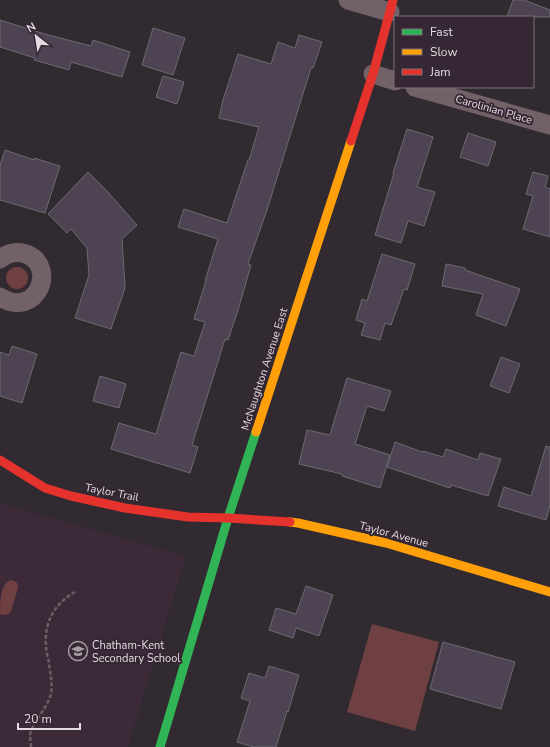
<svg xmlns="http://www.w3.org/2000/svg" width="550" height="747" font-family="'Nunito Sans',sans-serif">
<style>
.built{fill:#3c2a39}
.green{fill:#6f4041}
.building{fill:#4d4352;stroke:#6e6970}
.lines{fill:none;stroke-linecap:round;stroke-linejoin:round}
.path{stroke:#695f64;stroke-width:2.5;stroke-dasharray:4 2;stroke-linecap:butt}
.street{stroke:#726268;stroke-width:19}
.fast{stroke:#30b455;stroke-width:9}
.slow{stroke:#ff9f0a;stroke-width:9}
.jam{stroke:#e5322d;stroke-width:9}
.labels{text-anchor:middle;stroke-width:4;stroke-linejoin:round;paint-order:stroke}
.street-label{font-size:11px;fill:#e4dae2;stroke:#352733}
.poi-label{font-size:11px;fill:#e4dae2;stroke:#352733;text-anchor:start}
</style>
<rect width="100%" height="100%" fill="#322a31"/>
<path class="built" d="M0 503 186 556 128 747H0Z"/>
<g class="green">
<circle cx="17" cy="278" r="11"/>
<path d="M11 580C16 581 18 583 18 588L11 611 9 614 5 615 0 614C0 603 0 583 11 580Z"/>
<path d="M372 624 439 642 415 731 347 712Z"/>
</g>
<g class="building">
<path d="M513 0H524L550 10V17H507Z"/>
<path d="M0 20 45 34 91 46 93 40 130 52 122 77 71 62 69 70 34 60 35 58 0 47Z"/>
<path d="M153 28 185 38 173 75 142 65Z"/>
<path d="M299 35 322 42 313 68H311L267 210 248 264 251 265 238 310 228 340 225 339 192 445 198 447 190 473 111 449 119 423 156 434 181 352 194 356 205 322 194 319 206 281H205L218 239 178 227 184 209 227 223 248 160H249L259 127 219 118 223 100 238 54 271 64 278 42 295 48Z"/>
<path d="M163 76 184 82 177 104 156 97Z"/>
<path d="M407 129 433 137 417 187 435 192 424 226 408 221 401 243 375 235 394 173H393Z"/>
<path d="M468 133 496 142 488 166 460 157Z"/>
<path d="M5 150 34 160V158L60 166 45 213 0 200V165Z"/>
<path d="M88 172 105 189 137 225 122 239 125 288 111 329 75 318 89 275 87 248 71 229 67 233 48 214Z"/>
<path d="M533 172 548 176 545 187 550 189V237L523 229 533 196 526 194Z"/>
<path d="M382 254 415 264 407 290 404 289 391 325 385 323 380 340 361 335 365 323 356 320 362 299 367 301Z"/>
<path d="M446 264 465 268V270L520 289 506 326 476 315 483 294 442 286Z"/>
<path d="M12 346 37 354 22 403 0 396V352L9 355Z"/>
<path d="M501 357 520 364 509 393 490 386Z"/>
<path d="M100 376 126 384 119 408 93 401Z"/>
<path d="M347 378 391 391 384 411 367 406 355 444 390 455 380 488 342 476V474L299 464 307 430 330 435Z"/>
<path d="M395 442 422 452 423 451 443 457 446 449 478 460 480 453 501 459 488 496 451 485 450 488 387 467Z"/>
<path d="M546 446 550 447V505L546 520 498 506 504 487 531 496Z"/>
<path d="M306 586 333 595 319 636 296 628 293 638 269 630 276 608 296 614Z"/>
<path d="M443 642 515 662 501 709 430 689Z"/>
<path d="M269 666 299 675 288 712 287 711 276 747H254L237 742 250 701 241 698 249 673 265 678Z"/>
</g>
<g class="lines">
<path class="path" d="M31 747C31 743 30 739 30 735 33 721 47 709 51 694 53 683 50 674 49 663 48 658 46 651 46 645 44 622 55 603 75 592"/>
<g class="street">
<path d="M348 0 390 12"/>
<path d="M373 74 395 81"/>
<path d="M415 87 550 125"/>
<path d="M0 259C8 253 17 251 26 254 58 266 37 320 0 297"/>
</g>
<path class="fast" d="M160 747 228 518 256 432"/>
<g class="slow">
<path d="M256 432 351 141"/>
<path d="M290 522 298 523 386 543 550 592"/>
</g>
<g class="jam">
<path d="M351 141 373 74 393 0"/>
<path d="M0 460 45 488 71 496 125 508 188 517 228 518 290 522"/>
</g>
</g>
<defs>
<symbol id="school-ring" viewBox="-11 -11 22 22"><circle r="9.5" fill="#352733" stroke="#a69ca4" stroke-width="1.5"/><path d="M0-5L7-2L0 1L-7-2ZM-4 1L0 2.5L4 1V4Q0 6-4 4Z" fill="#a69ca4"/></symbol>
</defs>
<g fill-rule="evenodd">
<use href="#school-ring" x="67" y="640" width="22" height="22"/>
</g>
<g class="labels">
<g class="street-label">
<text transform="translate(494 109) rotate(16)" y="4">Carolinian Place</text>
<text transform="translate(264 369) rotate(-72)" y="4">McNaughton Avenue East</text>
<text transform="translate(112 492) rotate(11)" y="4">Taylor Trail</text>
<text transform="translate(394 534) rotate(15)" y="4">Taylor Avenue</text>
</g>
<g class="poi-label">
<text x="92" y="649">Chatham-Kent<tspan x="92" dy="13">Secondary School</tspan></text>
</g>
</g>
<rect x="394" y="16" width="140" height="72" fill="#352733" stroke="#7b6f79"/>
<rect x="402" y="29" width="20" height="6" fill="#30b455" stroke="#7b6f79"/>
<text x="430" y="36" font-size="12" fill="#e4dae2">Fast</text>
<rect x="402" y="49" width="20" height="6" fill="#ff9f0a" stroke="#7b6f79"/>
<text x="430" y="56" font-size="12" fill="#e4dae2">Slow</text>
<rect x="402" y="69" width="20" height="6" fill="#e5322d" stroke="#7b6f79"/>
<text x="430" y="76" font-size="12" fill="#e4dae2">Jam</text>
<g transform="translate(36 36) rotate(330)" stroke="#352733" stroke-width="3" paint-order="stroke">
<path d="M0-3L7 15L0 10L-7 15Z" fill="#e4dae2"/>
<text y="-6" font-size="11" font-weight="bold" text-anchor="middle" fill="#e4dae2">N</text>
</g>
<path d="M18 723v6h62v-6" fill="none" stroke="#e4dae2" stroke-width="2"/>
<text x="24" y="723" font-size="12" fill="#e4dae2" stroke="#352733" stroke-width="3" paint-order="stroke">20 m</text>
</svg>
